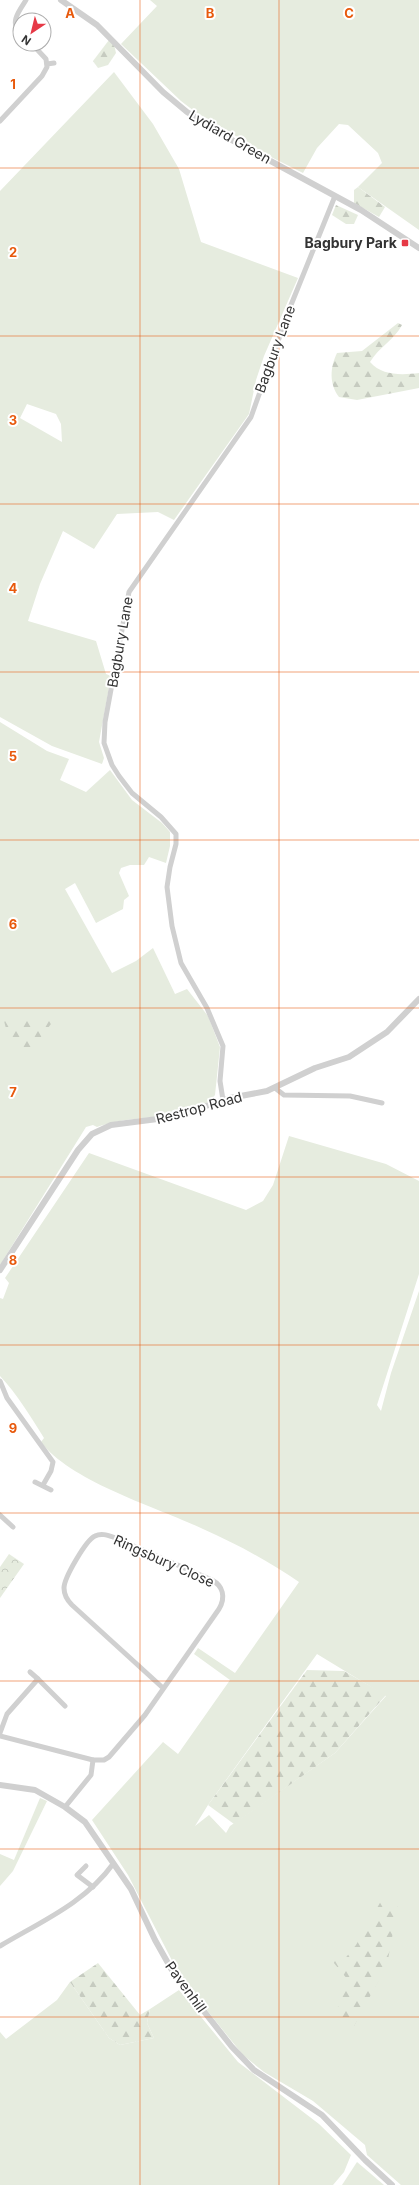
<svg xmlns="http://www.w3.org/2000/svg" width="419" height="2185" font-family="Inter,sans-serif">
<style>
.green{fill:#e6ecdf;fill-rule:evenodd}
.forest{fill:url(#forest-firs)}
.park{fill:url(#park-crowns)}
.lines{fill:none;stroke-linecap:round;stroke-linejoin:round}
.minor{stroke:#d0d0d0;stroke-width:5}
.tertiary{stroke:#d0d0d0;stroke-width:6}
.grid{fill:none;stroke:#e8590c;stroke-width:1;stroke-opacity:0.55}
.poi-dot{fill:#e63946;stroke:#fff;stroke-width:1.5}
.labels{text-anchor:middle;stroke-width:4;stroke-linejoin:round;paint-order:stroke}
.street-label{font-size:14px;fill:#333;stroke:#fff}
.poi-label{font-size:14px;font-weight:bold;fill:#333;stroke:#fff;text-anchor:end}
.grid-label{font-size:13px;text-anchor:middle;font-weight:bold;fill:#e8590c;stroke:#fff;stroke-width:4;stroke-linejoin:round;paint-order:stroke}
</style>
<defs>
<pattern id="forest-firs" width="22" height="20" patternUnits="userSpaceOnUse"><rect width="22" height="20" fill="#e6ecdf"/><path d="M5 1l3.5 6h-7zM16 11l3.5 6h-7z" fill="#c6cbc0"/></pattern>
<pattern id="park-crowns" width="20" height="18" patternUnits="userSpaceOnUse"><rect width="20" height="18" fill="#e6ecdf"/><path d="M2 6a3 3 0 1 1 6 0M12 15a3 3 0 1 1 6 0" fill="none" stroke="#c6cbc0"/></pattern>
</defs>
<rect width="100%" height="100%" fill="#fff"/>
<g class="green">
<path d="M150 0H419V230L358 187 382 163 378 153 348 125 339 124 317 148 303 173 273 158 194 111 181 101 121 44 157 6Z"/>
<path d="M114 72 153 124 179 169 201 242 298 278 264 356 256 380 249 414 174 520 158 512 117 514 94 549 63 531 40 584 28 621 96 641 106 674 111 676 99 742 104 758 102 764 52 746 0 717V191ZM27 404 56 414 61 424 62 442 20 418Z"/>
<path d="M0 722 47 751 69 759 60 780 86 792 110 770 132 800 162 823 170 832V846L166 863 149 857 144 865H130L121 868 119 873 129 896 124 900 123 909 96 923 75 883 65 889 112 973 136 961 153 948 175 994 187 989 208 1016 220 1047 215 1095C200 1118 140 1116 115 1122 109 1123 103 1125 97 1127L93 1125 86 1127 0 1265Z"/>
<path d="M289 1136 386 1164 419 1181V1274L377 1405 381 1411 391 1373 419 1291V2185H401L367 2155 365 2145 313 2101 264 2072 243 2055 181 1978 128 1875 92 1820 163 1742 178 1754 230 1680 194 1654 198 1648 235 1673 299 1582C268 1561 237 1544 203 1529 157 1507 71 1482 41 1442L44 1438C31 1417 17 1394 0 1376V1298L3 1299 9 1283 5 1278 89 1153 246 1210 263 1201 273 1185ZM317 1654 386 1696 335 1753 230 1826 226 1833 209 1815 195 1826 208 1805Z"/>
<path d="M40 1798 47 1801 13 1871 0 1886V1854L14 1860Z"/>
<path d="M70 1982 109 2038 120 2045 154 2038 147 2023 150 2009 179 1990 238 2062 319 2124 351 2155 344 2172 333 2185H0V2032L6 2039 57 2000Z"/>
<path d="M357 2162 384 2185H342Z"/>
</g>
<g class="forest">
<path d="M109 40 114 44 116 53 108 65 98 68 93 61Z"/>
<path d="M358 187 385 207 379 217 354 203V190Z"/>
<path d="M336 205 358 215 354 224H346L332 215Z"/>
<path d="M398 323 402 325C395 339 379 347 370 362 382 376 402 375 419 373V388L357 400 339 397C329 384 330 367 337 353L362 351Z"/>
<path d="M54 1020 26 1057 10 1043 4 1021Z"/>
<path d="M307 1670 344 1671 386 1695 335 1753 234 1824 208 1805Z"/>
<path d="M381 1901 398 1905 387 1965 354 2026 334 2017 348 1980 329 1957 343 1961 356 1945Z"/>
<path d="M98 1963 140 2015 150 2009 147 2023 154 2038 120 2045 109 2038 70 1982Z"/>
</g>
<path class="park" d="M9 1554 24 1564 0 1598V1567Z"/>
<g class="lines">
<g class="minor">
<path d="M20 33C9 22 20 10 26 0"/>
<path d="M47 64 54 63"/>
<path d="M0 121 42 76 47 67 46 59 32 44"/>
<path d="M275 1088 284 1095 350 1096 382 1103"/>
<path d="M223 1100 220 1081 223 1046 207 1008 181 963 172 926 167 887 170 867 176 844V834L161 817 132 793 119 776 112 765 104 743 105 722 129 592 251 417 291 305 335 196"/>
<path d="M0 1381 7 1398 53 1462 51 1471 43 1485"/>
<path d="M35 1482 51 1490"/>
<path d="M0 1515 13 1527"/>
<path d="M30 1672 38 1679"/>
<path d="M0 1733 7 1714 38 1679 65 1706"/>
<path d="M0 1736 93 1760 91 1775 65 1807"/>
<path d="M93 1760H104L109 1757 145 1715 219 1609C226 1597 223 1586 212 1580L113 1537C107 1535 101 1533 95 1536 86 1540 64 1578 64 1588 64 1595 67 1600 72 1605L163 1688"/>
<path d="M86 1866 77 1875 93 1887"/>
<path d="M0 1946C40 1922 85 1903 113 1864"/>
</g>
<g class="tertiary">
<path d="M61 0 97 25 163 92 187 112 230 139 361 210 419 248"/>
<path d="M0 1270 78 1150 92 1134 111 1125 173 1117 230 1098 267 1091 315 1068 349 1057 387 1032 419 999"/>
<path d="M0 1785 35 1790 65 1807 85 1822 131 1889 155 1940 173 1972 232 2047 254 2070 322 2115 365 2160 392 2185"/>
</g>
</g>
<path class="grid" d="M140 0V2185M279 0V2185M0 168H419M0 336H419M0 504H419M0 672H419M0 840H419M0 1008H419M0 1177H419M0 1345H419M0 1513H419M0 1681H419M0 1849H419M0 2017H419"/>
<rect class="poi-dot" x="401" y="239" width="8" height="8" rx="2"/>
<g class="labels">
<g class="street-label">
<text transform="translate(230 137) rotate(30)" y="5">Lydiard Green</text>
<text transform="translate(275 349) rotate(-70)" y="5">Bagbury Lane</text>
<text transform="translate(120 642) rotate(-80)" y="5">Bagbury Lane</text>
<text transform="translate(199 1108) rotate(-15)" y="5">Restrop Road</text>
<text transform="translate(164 1561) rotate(24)" y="5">Ringsbury Close</text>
<text transform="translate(186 1987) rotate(54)" y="5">Pavenhill</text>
</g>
<g class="poi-label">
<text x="397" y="248">Bagbury Park</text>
</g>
</g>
<g class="grid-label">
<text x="70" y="18">A</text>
<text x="210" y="18">B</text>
<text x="349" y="18">C</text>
<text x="13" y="89">1</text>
<text x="13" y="257">2</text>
<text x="13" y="425">3</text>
<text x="13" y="593">4</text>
<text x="13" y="761">5</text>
<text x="13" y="929">6</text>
<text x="13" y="1097">7</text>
<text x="13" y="1265">8</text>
<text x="13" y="1433">9</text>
</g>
<g transform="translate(32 32) rotate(215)"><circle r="19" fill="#ffffff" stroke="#adadad"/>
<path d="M0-3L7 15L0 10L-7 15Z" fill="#e63946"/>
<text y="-6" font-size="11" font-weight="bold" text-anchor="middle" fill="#333333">N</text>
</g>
</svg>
